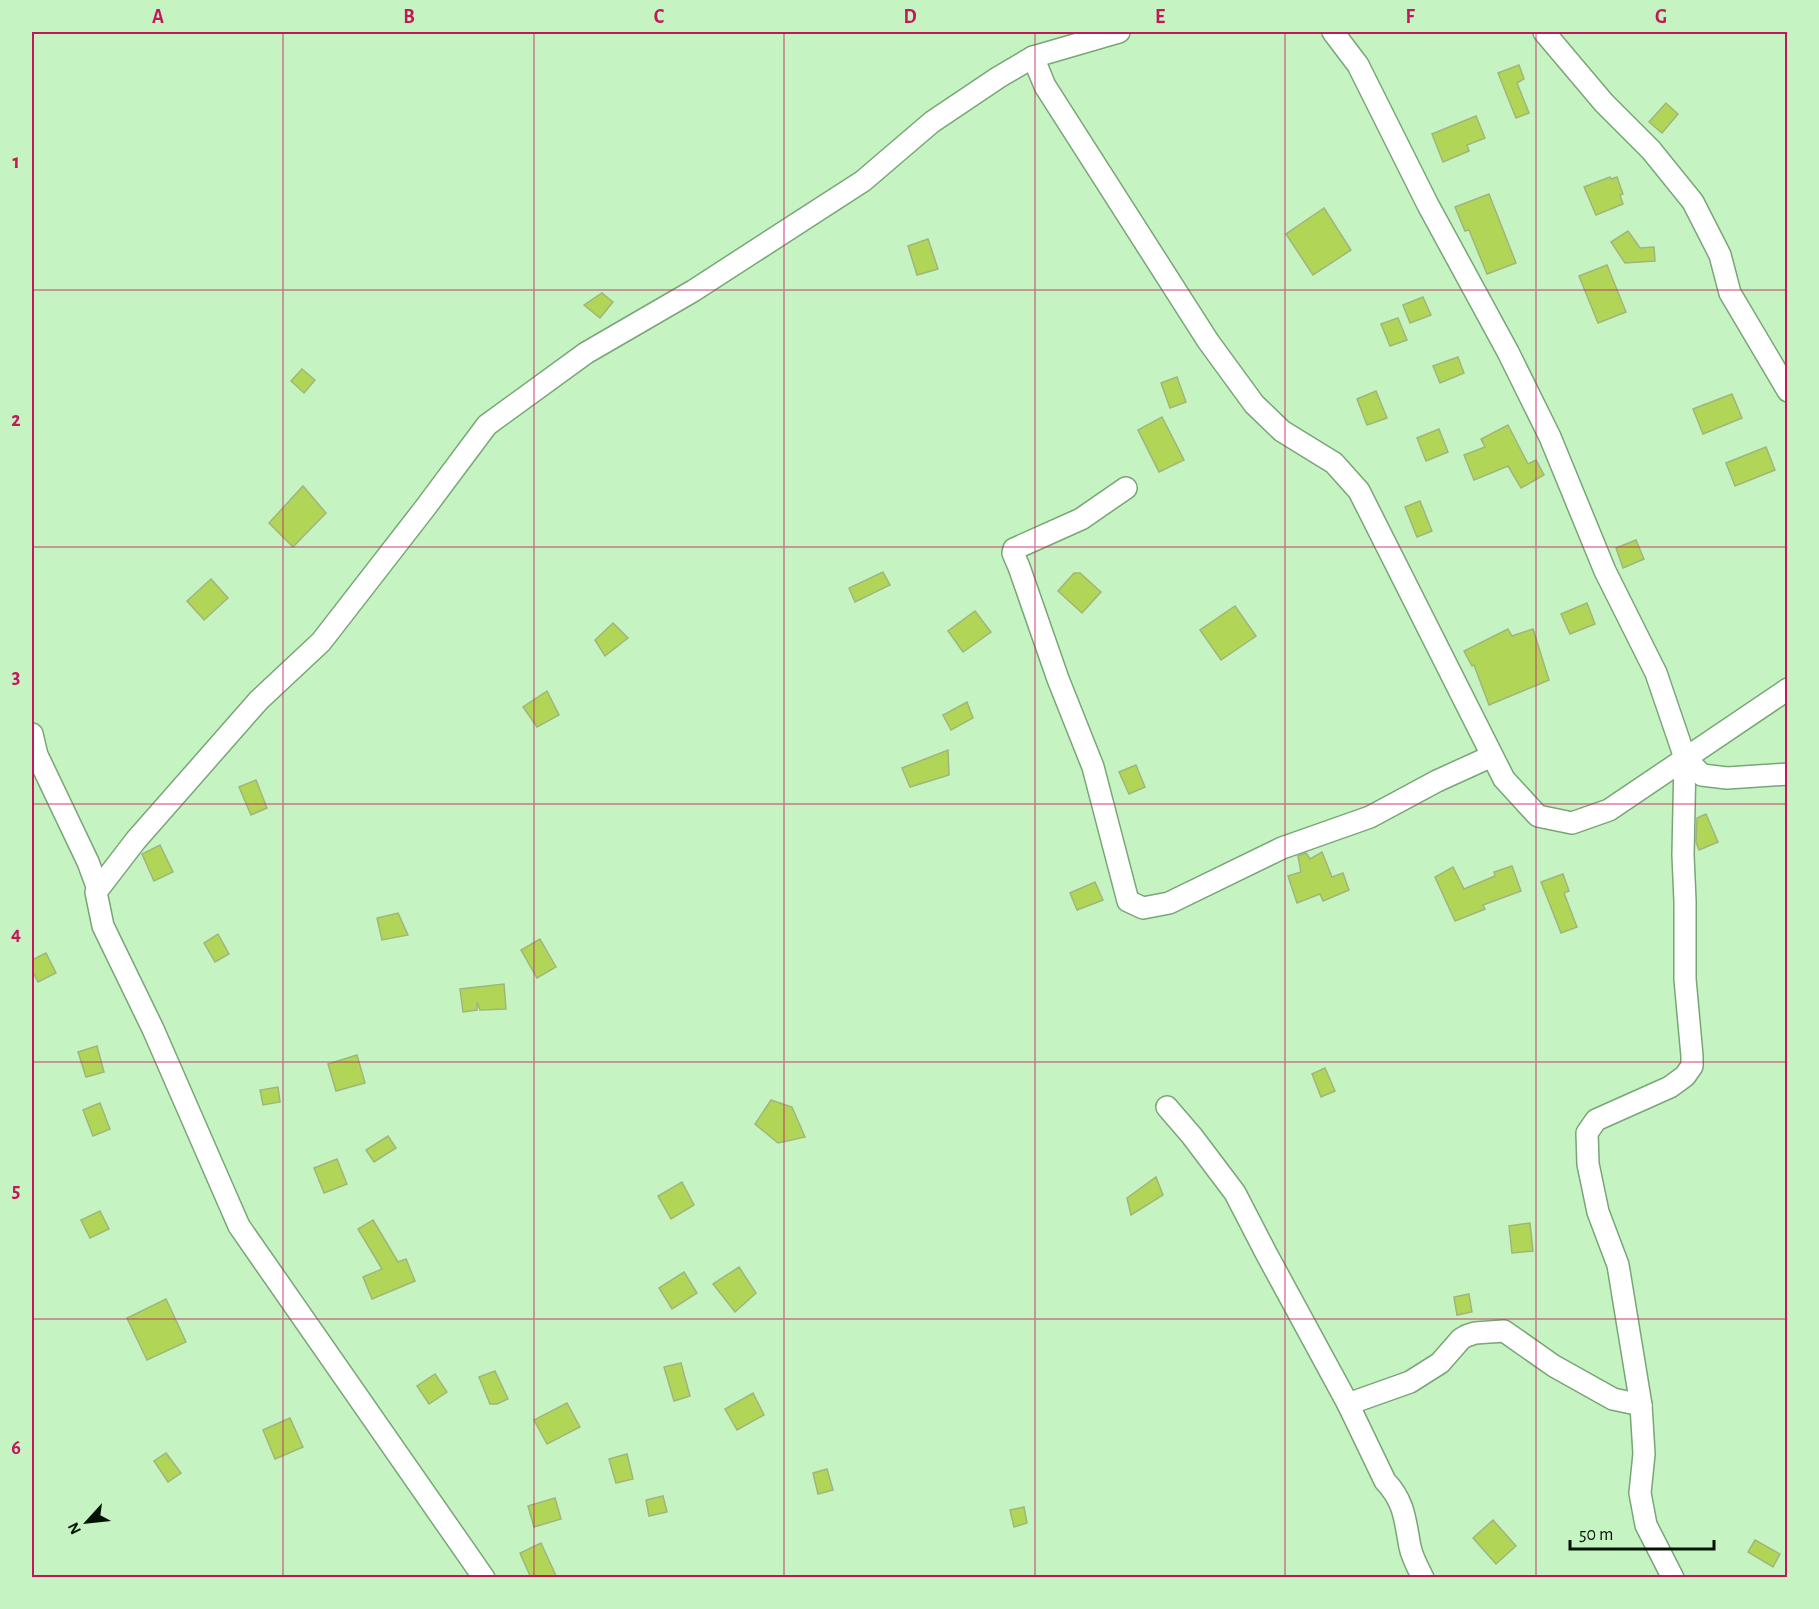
<svg xmlns="http://www.w3.org/2000/svg" width="1819" height="1609" font-family="'Alegreya Sans',sans-serif">
<style>
.building{fill:#b1d657;stroke:#a1b57b;stroke-width:1.5}
.lines{fill:none;stroke-linecap:round;stroke-linejoin:round}
.street-casing{stroke:#79a577;stroke-width:24}
.street{stroke:#fff;stroke-width:21}
.grid{fill:none;stroke:#c2185b;stroke-width:1.5;stroke-opacity:0.55}
.neatline{fill:none;stroke:#c2185b;stroke-width:2}
.grid-label{font-size:20px;text-anchor:middle;font-weight:bold;fill:#c2185b}
</style>
<rect width="100%" height="100%" fill="#c5f4c2"/>
<g class="building">
<path d="M1519 65 1524 79 1517 83 1529 113 1516 118 1498 73Z"/>
<path d="M1666 103 1678 114 1662 133 1649 122Z"/>
<path d="M1476 116 1485 138 1467 145 1469 151 1443 162 1432 134Z"/>
<path d="M1610 177 1611 179 1617 177 1623 194 1620 195 1623 204 1596 215 1584 187Z"/>
<path d="M1489 194 1516 263 1487 274 1469 230 1465 231 1455 207Z"/>
<path d="M1324 208 1351 250 1313 275 1286 234Z"/>
<path d="M1628 231 1640 248 1654 247 1655 261 1625 263 1611 242Z"/>
<path d="M928 239 938 269 917 275 908 246Z"/>
<path d="M1607 265 1626 312 1598 323 1579 276Z"/>
<path d="M602 293 613 302 600 318 584 305Z"/>
<path d="M1423 297 1431 315 1410 323 1403 305Z"/>
<path d="M1398 318 1407 340 1390 346 1381 324Z"/>
<path d="M1458 357 1464 373 1440 383 1433 366Z"/>
<path d="M302 369 315 380 304 393 291 381Z"/>
<path d="M1177 377 1186 402 1170 408 1161 383Z"/>
<path d="M1376 391 1387 418 1367 425 1357 399Z"/>
<path d="M1732 394 1742 418 1703 434 1693 409Z"/>
<path d="M1162 417 1184 460 1159 472 1138 430Z"/>
<path d="M1508 425 1528 464 1536 460 1544 475 1521 488 1508 466 1474 480 1464 455 1485 447 1481 439Z"/>
<path d="M1439 429 1448 452 1426 461 1417 438Z"/>
<path d="M1766 447 1775 470 1735 486 1726 463Z"/>
<path d="M303 486 326 513 293 547 269 523Z"/>
<path d="M1420 501 1432 531 1417 537 1405 507Z"/>
<path d="M1636 540 1644 559 1623 568 1616 548Z"/>
<path d="M883 572 890 585 855 602 849 588Z"/>
<path d="M1074 573H1080L1101 592 1082 613 1058 591Z"/>
<path d="M211 579 228 598 204 620 187 601Z"/>
<path d="M1587 603 1595 624 1570 634 1561 614Z"/>
<path d="M1235 606 1256 636 1221 660 1200 630Z"/>
<path d="M975 611 991 632 963 652 948 631Z"/>
<path d="M613 623 628 638 605 656 595 640Z"/>
<path d="M1508 629 1512 636 1533 629 1549 680 1489 705 1474 665 1472 666 1464 651Z"/>
<path d="M547 691 559 715 537 727 523 707Z"/>
<path d="M967 702 973 718 951 730 943 715Z"/>
<path d="M948 750 949 775 910 787 902 768Z"/>
<path d="M1136 765 1145 787 1129 794 1119 772Z"/>
<path d="M256 780 267 808 251 815 239 787Z"/>
<path d="M1706 814 1718 842 1699 850 1696 842 1697 818Z"/>
<path d="M160 845 173 872 154 881 142 854Z"/>
<path d="M1322 852 1332 877 1343 873 1349 890 1323 901 1320 894 1297 903 1288 876 1301 872 1298 856 1306 853 1310 859Z"/>
<path d="M1512 866 1521 891 1483 905 1485 909 1455 921 1435 877 1453 867 1464 889 1495 876 1494 872Z"/>
<path d="M1563 874 1569 891 1564 893 1577 927 1561 933 1541 882Z"/>
<path d="M1095 882 1103 900 1077 910 1070 893Z"/>
<path d="M398 913 408 935 382 940 377 918Z"/>
<path d="M218 934 229 954 215 962 204 943Z"/>
<path d="M540 939 556 967 537 978 521 950Z"/>
<path d="M46 953 56 973 38 982 32 970V960Z"/>
<path d="M504 984 506 1009 480 1010 477 1002V1010L463 1012 460 989Z"/>
<path d="M97 1046 104 1072 86 1077 78 1052Z"/>
<path d="M357 1055 365 1083 336 1091 328 1064Z"/>
<path d="M1325 1068 1335 1091 1321 1097 1312 1074Z"/>
<path d="M278 1087 280 1102 263 1105 260 1090Z"/>
<path d="M771 1100 792 1107 805 1137 778 1143 755 1124Z"/>
<path d="M100 1103 110 1129 93 1136 83 1110Z"/>
<path d="M388 1136 396 1148 374 1162 366 1150Z"/>
<path d="M337 1159 347 1184 324 1193 314 1168Z"/>
<path d="M1156 1177 1163 1195 1131 1215 1127 1198Z"/>
<path d="M682 1182 694 1205 671 1219 658 1196Z"/>
<path d="M100 1211 109 1229 90 1238 81 1220Z"/>
<path d="M373 1220 398 1262 406 1259 415 1281 372 1299 363 1277 382 1269 358 1229Z"/>
<path d="M1530 1223 1533 1251 1512 1253 1509 1226Z"/>
<path d="M739 1267 756 1293 735 1312 713 1284Z"/>
<path d="M684 1272 697 1293 672 1309 659 1288Z"/>
<path d="M1469 1294 1472 1312 1457 1315 1454 1297Z"/>
<path d="M166 1299 186 1342 147 1360 127 1318Z"/>
<path d="M681 1363 690 1396 674 1401 664 1367Z"/>
<path d="M495 1371 508 1399 497 1404H490L479 1377Z"/>
<path d="M435 1374 447 1392 429 1404 417 1386Z"/>
<path d="M753 1393 764 1415 737 1430 725 1409Z"/>
<path d="M567 1403 580 1427 547 1444 534 1420Z"/>
<path d="M290 1418 303 1447 275 1459 263 1430Z"/>
<path d="M166 1453 181 1473 168 1482 154 1461Z"/>
<path d="M627 1454 633 1479 616 1483 609 1459Z"/>
<path d="M827 1469 833 1490 818 1494 813 1473Z"/>
<path d="M663 1496 667 1512 649 1516 646 1500Z"/>
<path d="M555 1498 561 1519 534 1527 528 1506Z"/>
<path d="M1024 1507 1027 1523 1014 1527 1010 1510Z"/>
<path d="M1493 1520 1516 1546 1496 1564 1473 1538Z"/>
<path d="M1755 1540 1780 1554 1773 1567 1748 1552Z"/>
<path d="M541 1543 557 1578H531L520 1553Z"/>
</g>
<g class="lines">
<defs>
<g id="street">
<path d="M1333 32 1358 65 1428 205 1508 352 1550 437 1605 571 1656 673 1685 758 1702 775 1727 778 1788 774"/>
<path d="M1544 32 1604 103 1651 150 1693 202 1720 255 1730 293 1788 391"/>
<path d="M1033 57 1045 86 1208 341 1254 404 1282 431 1334 463 1359 491 1504 779 1538 816 1572 823 1609 810 1788 689"/>
<path d="M1126 488 1081 519 1014 549 1013 553 1019 567 1058 679 1093 767 1128 901 1143 908 1169 903 1282 848 1370 817 1437 781 1492 756"/>
<path d="M32 734 37 755 88 862 98 889"/>
<path d="M1167 1107 1192 1136 1235 1193 1266 1253 1348 1404 1385 1481C1405 1502 1405 1521 1410 1547 1412 1557 1418 1568 1423 1578"/>
<path d="M1348 1404 1410 1382 1440 1363 1461 1339 1466 1336 1475 1333 1504 1331 1554 1366 1613 1399 1641 1405"/>
<path d="M484 1578 239 1226 153 1029 103 926 96 892 136 840 259 700 321 642 425 508 487 425 586 353 693 291 863 181 932 122 999 77 1033 57 1119 32"/>
<path d="M1673 1578 1646 1525 1640 1493 1644 1454 1641 1405 1618 1265 1598 1212 1588 1164 1587 1133 1596 1120 1670 1087 1685 1076 1692 1066V1056L1685 979V901L1683 855 1685 758"/>
</g>
</defs>
<use href="#street" class="street-casing"/>
<use href="#street" class="street"/>
</g>
<path class="grid" d="M283 32V1578M534 32V1578M784 32V1578M1035 32V1578M1285 32V1578M1536 32V1578M32 290H1788M32 547H1788M32 804H1788M32 1062H1788M32 1319H1788"/>
<rect width="1819" height="1609" fill="none" stroke="#c5f4c2" stroke-width="66"/>
<g transform="translate(87 1522) rotate(243)" stroke="#c5f4c2" stroke-width="4.5" paint-order="stroke">
<path d="M0-4.5L10 22L0 15L-10 22Z" fill="#041404"/>
<text y="-9" font-size="16" font-weight="bold" text-anchor="middle" fill="#041404">N</text>
</g>
<path d="M1570 1540v9h144v-9" fill="none" stroke="#041404" stroke-width="3"/>
<text x="1579" y="1540" font-size="18" fill="#041404" stroke="#c5f4c2" stroke-width="4.5" paint-order="stroke">50 m</text>
<rect x="33" y="33" width="1753" height="1543" class="neatline"/>
<g class="grid-label">
<text x="158" y="23">A</text>
<text x="409" y="23">B</text>
<text x="659" y="23">C</text>
<text x="910" y="23">D</text>
<text x="1160" y="23">E</text>
<text x="1410" y="23">F</text>
<text x="1661" y="23">G</text>
<text x="16" y="168">1</text>
<text x="16" y="426">2</text>
<text x="16" y="683">3</text>
<text x="16" y="940">4</text>
<text x="16" y="1197">5</text>
<text x="16" y="1454">6</text>
</g>
</svg>
